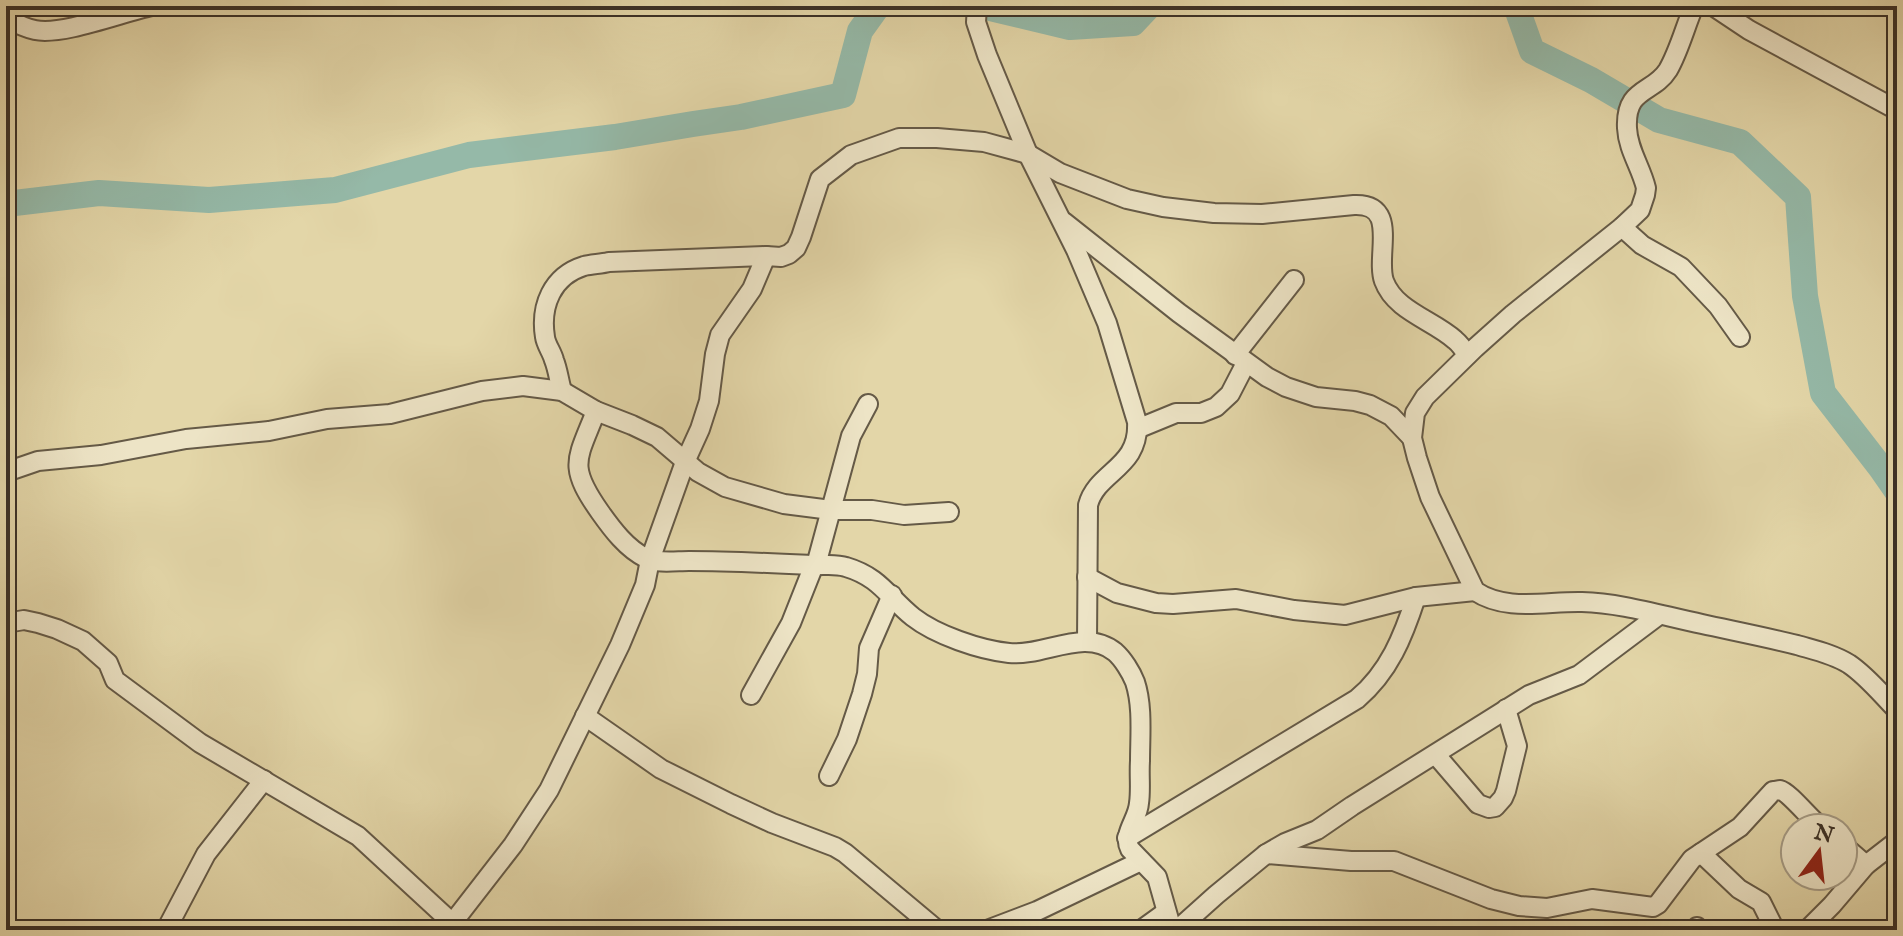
<svg xmlns="http://www.w3.org/2000/svg" width="1903" height="936" font-family="'IM FELL English',serif">
<style>
.lines{fill:none;stroke-linecap:round;stroke-linejoin:round}
.river{stroke:#95b9a8;stroke-width:26}
.minor-casing{stroke:#655a47;stroke-width:22}
.minor{stroke:#ede4c6;stroke-width:18}
</style>
<rect width="100%" height="100%" fill="#e3d6a8"/>
<filter id="stains"><feTurbulence type="fractalNoise" baseFrequency=".0025" numOctaves="4"/><feColorMatrix values="0 0 0 0 .2 0 0 0 0 .09 0 0 0 0 .02 0 0 0 .5 -.17"/></filter>
<radialGradient id="worn" r=".72"><stop offset=".6" stop-color="#630" stop-opacity="0"/><stop offset="1" stop-color="#630" stop-opacity=".3"/></radialGradient>
<g class="lines">
<g class="river">
<path d="M982 6 1070 27 1133 23 1149 6"/>
<path d="M1516 6 1532 51 1591 80 1659 120 1740 142 1798 197 1805 296 1823 393 1881 468 1897 491"/>
<path d="M6 204 99 193 209 200 335 190 469 155 615 137 693 124 741 117 843 95 860 31 878 6"/>
</g>
<defs>
<g id="minor">
<path d="M977 6 976 22 987 55 1028 154 1076 250 1107 323 1137 422C1140 468 1097 471 1088 505L1087 642"/>
<path d="M1694 6C1685 27 1679 51 1668 70 1653 94 1625 87 1627 128 1628 150 1641 167 1646 188L1645 195 1640 210 1622 227 1513 314 1475 348 1425 397 1415 413 1412 438 1417 458 1430 497 1475 591C1506 612 1546 601 1582 602 1622 603 1663 616 1702 624 1734 631 1765 637 1797 645 1814 650 1833 654 1849 664 1867 676 1882 695 1897 710"/>
<path d="M1713 6 1749 30 1897 110"/>
<path d="M6 18C15 23 25 28 35 30 62 36 123 12 152 6"/>
<path d="M1064 222 1179 313 1267 377 1286 387 1316 397 1355 401 1370 405 1391 416 1412 438"/>
<path d="M1622 227 1642 245 1681 267 1718 306 1740 337"/>
<path d="M1235 355 1294 280"/>
<path d="M562 391C559 381 558 370 554 360 552 352 546 345 545 337 540 306 552 276 584 266 591 264 601 264 609 262L766 256 781 257 789 254 796 248 801 237 820 179 851 155 899 138H937L984 142 1028 154 1060 173 1127 199 1163 207 1214 213 1262 214 1354 205C1400 203 1375 255 1384 281 1395 311 1433 320 1455 340 1460 344 1464 350 1467 355"/>
<path d="M596 411C577 460 567 465 600 512 612 529 627 549 646 558 658 564 676 561 689 561 729 561 769 563 810 565 822 566 834 563 846 567 880 577 888 597 913 617 936 635 980 650 1009 653 1043 657 1085 627 1115 652 1123 659 1131 672 1135 682 1143 706 1140 736 1140 761 1139 775 1141 790 1139 803 1138 820 1122 833 1130 849L1157 877 1172 930"/>
<path d="M1137 429 1176 413H1201L1216 407 1230 394 1246 363"/>
<path d="M6 472 38 461 101 455 186 439 269 431 327 419 390 414 482 391 523 386 562 391 596 411 632 425 657 437 698 472 725 487 784 504 831 510H872L904 515 949 512"/>
<path d="M816 565 851 436 868 404"/>
<path d="M1087 577 1117 593 1156 603 1173 604 1236 599 1294 610 1345 615 1416 597 1475 591"/>
<path d="M6 623 24 620 38 623 57 629 83 641 108 663 115 680 200 743 358 836 460 930"/>
<path d="M751 695 791 623 814 565"/>
<path d="M585 716 661 769 731 804 772 823 835 847 845 853 937 930"/>
<path d="M1436 755 1478 804 1489 808 1495 807 1503 798 1506 791 1517 746 1506 709"/>
<path d="M829 776 847 739 862 694 867 674 869 648 892 595"/>
<path d="M1127 838 1357 699C1389 672 1403 637 1416 597"/>
<path d="M1843 845 1866 865"/>
<path d="M1701 853 1739 889 1761 902 1775 930"/>
<path d="M1266 854 1351 861H1394L1491 899 1519 906 1547 908 1592 899 1653 907 1658 904 1692 859 1740 827 1773 791C1776 791 1778 790 1780 790 1789 792 1812 821 1822 828"/>
<path d="M1697 927 1700 930"/>
<path d="M166 930 206 854 264 780"/>
<path d="M447 930 513 845 549 790 620 645 645 585 650 560 685 462 700 429 709 401 715 354 720 335 752 289 766 256"/>
<path d="M987 930 1037 911 1141 861"/>
<path d="M1141 930 1166 912"/>
<path d="M1177 930 1216 895 1266 854 1285 843 1317 830 1352 806 1529 695 1579 675 1659 615"/>
<path d="M1807 930 1832 905 1866 865 1897 841"/>
</g>
</defs>
<use href="#minor" class="minor-casing"/>
<use href="#minor" class="minor"/>
</g>
<rect width="1903" height="936" fill="none" stroke="#e3d6a8" stroke-width="32"/>
<rect x="8" y="8" width="1887" height="920" fill="none" stroke="#3b3127" stroke-width="4"/>
<rect x="16" y="16" width="1871" height="904" fill="none" stroke="#3b3127" stroke-width="2"/>
<g transform="translate(1819 852) rotate(15)"><circle r="38" fill="#ede4c6" stroke="#a69c86" stroke-width="2"/>
<path d="M0-6L14 30L0 20L-14 30Z" fill="#8f2418"/>
<text y="-12" font-size="22" font-weight="bold" text-anchor="middle" fill="#3b3127">N</text>
</g>
<rect width="100%" height="100%" filter="url(#stains)"/>
<rect width="100%" height="100%" fill="url(#worn)"/>
</svg>
